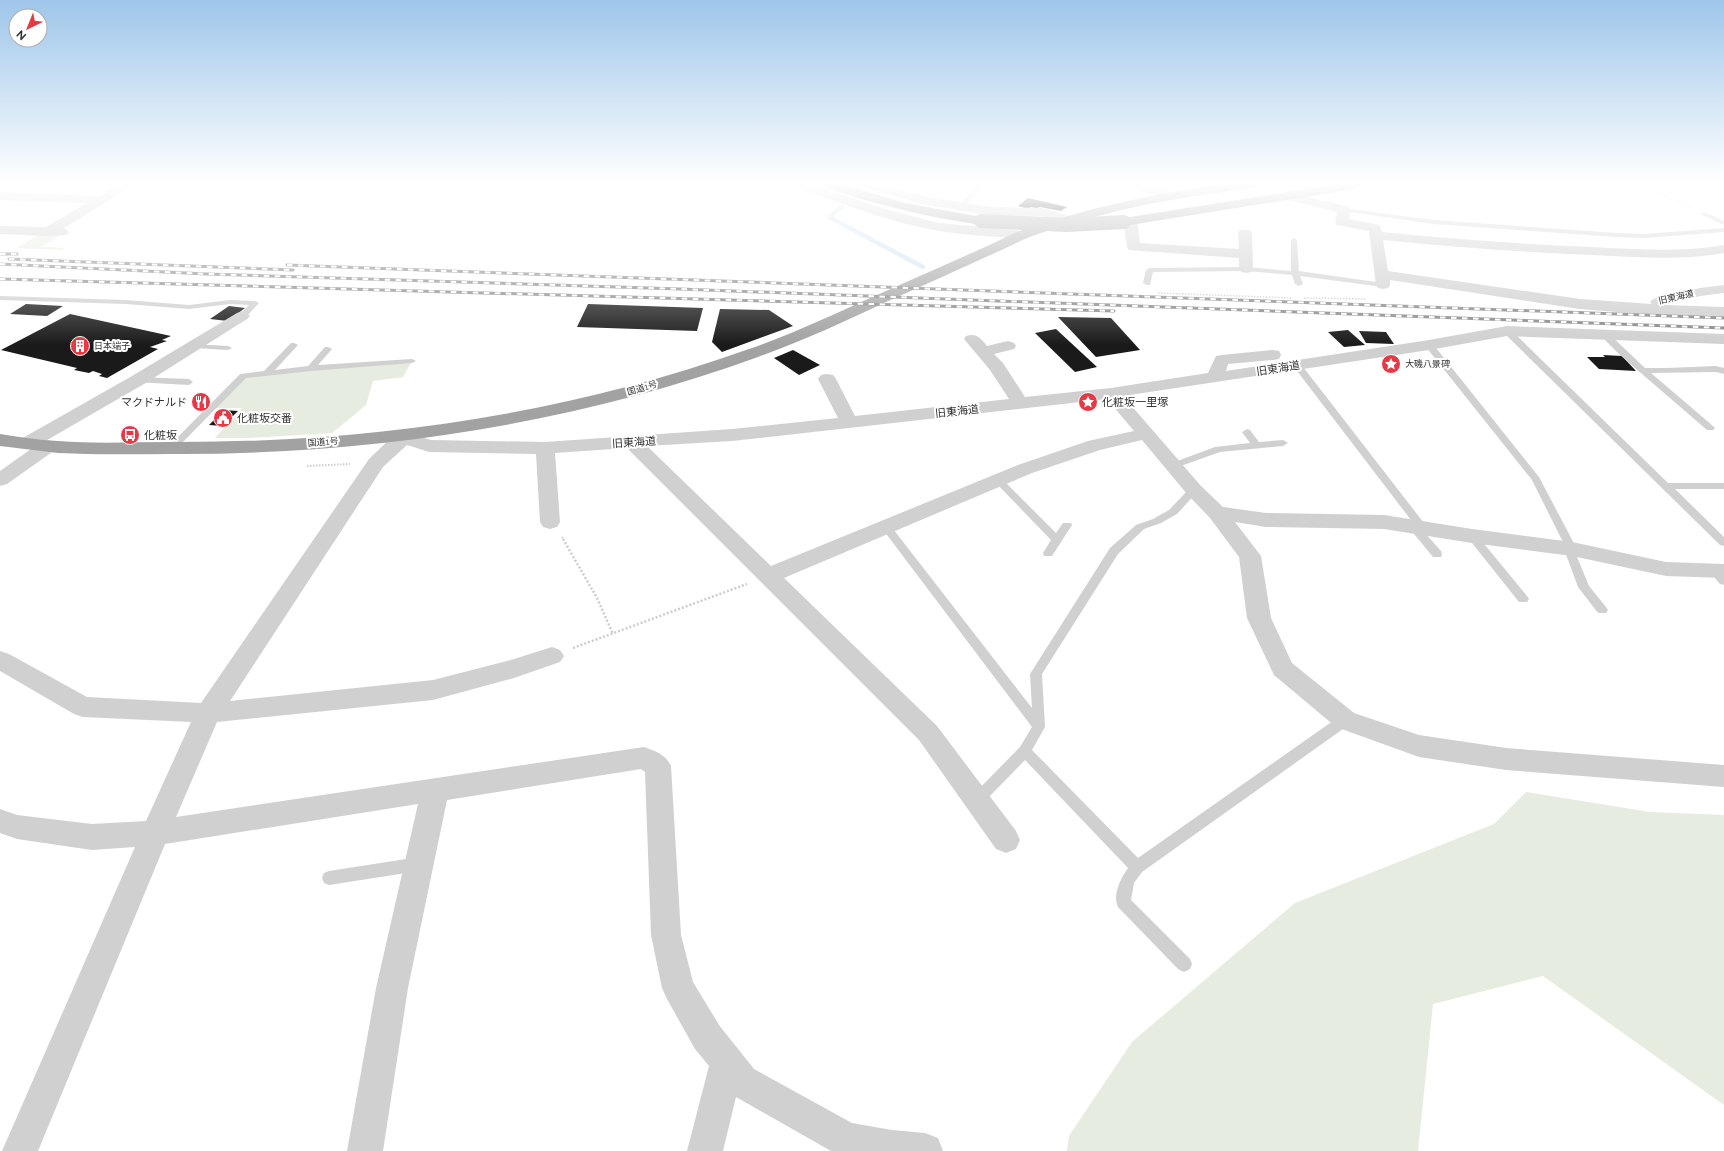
<svg xmlns="http://www.w3.org/2000/svg" width="1724" height="1151" font-family="Raleway,'Noto Sans JP',sans-serif">
<style>
.green{fill:#e6ecdf}
.lines{fill:none;stroke-linecap:round;stroke-linejoin:round}
.stream{stroke:#cfe2ee;stroke-width:4.5}
.building{fill:#1a1a1a}
.path-far2{stroke:#cdcdcd;stroke-width:1.5;stroke-dasharray:1.5 1.5;stroke-linecap:butt}
.path-far1{stroke:#cdcdcd;stroke-width:2;stroke-dasharray:1.5 1.5;stroke-linecap:butt}
.path{stroke:#cdcdcd;stroke-width:2.5;stroke-dasharray:2 2;stroke-linecap:butt}
.service{fill:#d0d0d0;fill-rule:evenodd}
.minor{fill:#d0d0d0;fill-rule:evenodd}
.tertiary{fill:#d0d0d0;fill-rule:evenodd}
.trunk{fill:#a2a2a2;fill-rule:evenodd}
.rail-casing{stroke:#888;stroke-width:3}
.rail{stroke:#fff;stroke-width:2;stroke-dasharray:5.5;stroke-linecap:butt}
.trunk-bridge{stroke:#a2a2a2;stroke-width:14}
.labels{text-anchor:middle;stroke-width:4;stroke-linejoin:round;paint-order:stroke}
.far-street-label{font-size:9px;fill:#333;stroke:#fff}
.far-poi-label{font-size:9px;fill:#333;stroke:#fff;text-anchor:start}
.street-label{font-size:11px;fill:#333;stroke:#fff}
.poi-label{font-size:11px;fill:#333;stroke:#fff;text-anchor:start}
</style>
<rect width="100%" height="100%" fill="#fff"/>
<g class="green">
<path d="M43 232H65L41 247 65 248 62 250 17 248Z"/>
<path d="M412 361 403 377 373 381 366 405 332 433 248 438H215L242 408H211L243 376Z"/>
<path d="M1526 792 1650 812 1724 815V1105L1543 976 1433 1004 1418 1151H1067L1069 1136 1132 1042 1295 903 1494 824Z"/>
</g>
<g class="lines">
<path class="stream" d="M842 207 829 217 923 267"/>
</g>
<g class="building">
<path d="M1028 198 1067 207 1061 211 1040 207 1037 208 1031 207 1028 209 1018 206Z"/>
<path d="M26 304 63 306 47 316 10 314Z"/>
<path d="M588 304 703 308 697 331 577 327Z"/>
<path d="M229 306 245 308 228 321 210 319Z"/>
<path d="M720 309 769 310 793 326 722 352 712 342Z"/>
<path d="M70 314 171 336 162 340 167 341 150 347 158 349 107 378 99 376 102 374 93 371 89 373 74 370 77 368 1 350Z"/>
<path d="M1058 317 1111 318 1140 350 1096 357Z"/>
<path d="M1056 329 1097 367 1075 372 1035 333Z"/>
<path d="M1348 330 1365 345 1344 347 1328 332Z"/>
<path d="M1359 331 1386 332 1394 344 1366 343Z"/>
<path d="M793 350 820 365 799 375 774 358Z"/>
<path d="M1603 355 1622 356 1636 371 1599 369 1587 357H1605Z"/>
<path d="M224 410 238 411 223 426 209 425Z"/>
</g>
<g class="lines">
<g class="path-far2">
<path d="M1640 184 1692 208"/>
<path d="M1158 293 1293 298"/>
<path d="M1304 298 1367 299"/>
</g>
<g class="path-far1">
<path d="M307 466 350 464"/>
<path d="M562 537 564 540"/>
</g>
<g class="path">
<path d="M563 539 597 598 613 634"/>
<path d="M573 648 747 584"/>
</g>
<g class="service">
<path d="M978 184H984L963 208H959V206Z"/>
<path d="M1344 208 1433 220 1617 233 1644 234 1724 228V232L1644 238 1617 237 1433 224 1342 211V209Z"/>
<path d="M1704 212 1724 221V225L1702 215 1701 214Z"/>
<path d="M1294 238 1297 240 1299 271 1383 283 1387 285 1383 287 1300 276 1303 284 1299 286 1295 284 1292 275 1246 271 1153 272 1150 285H1147L1143 283 1146 270 1150 268 1246 267 1291 271V240Z"/>
<path d="M0 296 126 300 189 305 230 300 255 301 259 303 245 318H242L238 316 249 305 230 304 189 309 126 304 0 300Z"/>
<path d="M1504 329H1510L1668 483H1724V489H1675L1724 537V546L1720 545 1504 333Z"/>
<path d="M1602 333H1608L1645 368H1666L1716 366 1724 368V374L1716 372 1651 373 1713 426 1715 428 1713 430H1707L1620 355 1602 337Z"/>
<path d="M291 343H294L298 345 275 370 308 366 325 347H328L332 349 318 365 412 359 416 361 412 363 311 371 246 378 174 451H168L166 449 168 447 240 374 264 371Z"/>
<path d="M1426 343H1432L1539 477 1577 549 1575 552 1589 586 1606 607 1608 610 1606 613H1598L1578 587 1564 549 1565 546 1532 480 1426 347Z"/>
<path d="M192 344 228 346 232 348 228 350 195 348 191 346Z"/>
<path d="M1297 362 1300 363 1427 527 1428 529 1424 532 1441 551 1442 554 1441 557H1433L1410 529 1409 527 1414 524 1294 367 1293 365Z"/>
<path d="M138 377 189 379 193 382 189 385 135 382 134 380Z"/>
<path d="M1247 429 1250 430 1259 442 1283 440 1288 443 1283 446 1220 452 1178 467 1175 468 1170 465 1172 463 1215 447 1250 443 1242 432Z"/>
<path d="M998 477 1001 478 1056 533 1063 523H1071L1072 525 1052 556H1044L1043 553 1051 540 995 482 993 480 995 478Z"/>
<path d="M1194 487 1199 490 1177 514 1161 523 1144 529 1118 554 1042 674 1045 727 1032 750 1138 858 1340 716 1345 715 1350 716 1351 720 1350 724 1142 872 1134 883 1131 900 1190 959 1192 964 1190 969 1184 972 1178 969 1118 907C1112 895 1121 878 1128 868L1025 760 982 804 977 806 972 804 970 800 972 796 1020 747 1032 727 881 527 882 525H890L1032 708 1030 674 1110 548 1136 525 1153 519 1169 510 1190 488Z"/>
<path d="M1472 533 1476 534 1527 596 1529 599 1527 602H1519L1468 538 1467 536Z"/>
<path d="M1714 567 1718 568 1724 574V585L1720 584 1709 571 1710 568Z"/>
<path d="M419 857 424 859 426 864 424 869 419 871 329 885 324 883 322 878 324 873 329 871Z"/>
</g>
<g class="minor">
<path d="M120 184H135L64 228 69 232 67 235 48 236 0 234V226L46 227 87 203 0 200V192L100 196Z"/>
<path d="M796 184H813L874 206 939 223 1022 231 1027 232 1029 235 1027 238 1022 239C995 236 967 236 940 231 891 223 844 205 798 187Z"/>
<path d="M860 184H880L928 197 991 207 1043 208 1071 217 1073 220 1071 223 1066 224 1042 216 991 215 927 205 862 187Z"/>
<path d="M1130 184H1148L1173 193 1175 196 1173 199H1165L1132 187Z"/>
<path d="M1288 192 1349 207 1350 210 1349 219 1380 225 1382 232C1452 239 1521 244 1591 247 1636 249 1680 253 1724 245V253C1680 261 1637 257 1593 255 1523 252 1453 247 1383 240L1388 271 1580 299 1652 304 1650 302 1653 299 1700 288 1724 285V293L1700 296 1665 305 1724 307V317L1629 313 1580 309 1390 280V285L1388 288 1383 289 1378 288 1376 285 1369 231 1337 225 1335 222 1337 212 1284 199 1282 196 1284 193Z"/>
<path d="M1130 217 1135 218 1137 221 1140 243 1239 249 1238 233 1240 230H1250L1252 233 1253 269 1251 272 1246 273 1241 272 1239 269V258L1129 250 1127 247 1123 221 1125 218Z"/>
<path d="M242 311 247 313 250 316 247 319 144 384 35 447 28 449 21 447 19 443 21 439 132 376 237 313Z"/>
<path d="M1507 326 1724 334V344L1507 336 1429 350 1123 396 1201 486 1223 507 1266 513 1384 515 1472 529 1572 542 1666 562 1724 564V578L1666 576 1572 556 1472 543 1384 529 1266 527 1235 522 1261 556 1271 618 1292 663 1354 713 1419 735 1506 748 1724 765V787L1506 770 1419 757 1336 727 1274 675 1247 618 1239 557 1210 518 1187 494 1142 440 1100 450 1032 473 784 578 937 726 1016 831 1020 840 1016 849 1006 853 996 849 919 740 627 448 555 453 560 522 557 527 550 529 543 527 540 522 536 454 429 452 407 445 383 467 230 701 433 680 511 660 552 647 560 650 564 656 560 662 514 678 433 700 217 722 176 817 644 747C656 751 666 755 671 766L681 935 693 982 719 1025 754 1069 852 1123 892 1130 925 1133 938 1138 943 1151H831L736 1097 723 1151H687L709 1066 695 1049 667 999 662 988 651 935 645 772 641 769 447 800 408 988 383 1151H347L376 988 418 804 165 844 38 1151H2L135 847 92 850 17 839 0 833V809L17 815 92 824 146 821 191 722 83 717 74 714 0 671V651L9 654 87 697 201 703 369 459 398 431 405 429 412 431 421 437 431 440 545 442 732 429 838 418 818 379 821 375 827 374 833 375 836 379 855 416 1009 399 990 370 964 339 966 336C977 333 980 338 987 346L1008 341 1014 343 1016 346 1014 349 994 354 1003 363 1025 397 1111 388 1208 373 1216 356 1222 355 1273 350 1279 351 1281 355 1279 359 1273 360 1228 364 1226 371 1429 340ZM1107 399 1134 431 1088 441 1018 465 771 566 647 446 732 441Z"/>
</g>
<path class="tertiary" d="M48 440 55 442 57 446 55 450 7 484 0 486V471L41 442Z"/>
<g class="trunk">
<path d="M823 184H841L905 203 981 217 986 218 988 221 986 224 981 225C927 217 876 205 825 187Z"/>
<path d="M1221 184H1260L1258 187 1254 188C1176 197 1101 211 1027 238 980 260 933 281 886 302 844 322 802 341 758 357 571 425 369 455 171 454 133 454 96 455 58 453 39 451 19 448 0 446V434C19 437 38 440 58 441 95 444 132 442 169 442 364 443 561 416 746 350 791 335 834 314 877 295 924 274 971 254 1017 232 1084 209 1151 194 1221 184Z"/>
<path d="M1337 184H1360L1358 187 1349 190 1124 226 1119 225 1117 222 1119 219 1124 218Z"/>
</g>
<defs>
<g id="rail">
<path d="M0 254H17"/>
<path d="M9 259 293 270"/>
<path d="M0 264 207 274 680 289 1724 328"/>
<path d="M287 265 1724 318"/>
<path d="M0 279 1114 311"/>
</g>
</defs>
<use href="#rail" class="rail-casing"/>
<use href="#rail" class="rail"/>
<path class="trunk-bridge" d="M981 221 1067 225 1124 222"/>
</g>
<linearGradient id="sky" x2="0" y2="1"><stop stop-color="#9ec6ea"/><stop offset="0.53" stop-color="#fff"/><stop offset="1" stop-color="#fff" stop-opacity="0"/></linearGradient>
<rect width="1724" height="345" fill="url(#sky)"/>
<defs>
<symbol id="building-disc" viewBox="-11 -11 22 22"><circle r="9.5" fill="#e63946" stroke="#fff"/><path d="M-4-6H4V6H1V3H-1V6H-4ZM-2.5-4.3h1.7v1.8h-1.7ZM.8-4.3h1.7v1.8H.8ZM-2.5-1h1.7V.8h-1.7ZM.8-1h1.7V.8H.8Z" fill="#fff"/></symbol>
<symbol id="sight-disc" viewBox="-11 -11 22 22"><circle r="9.5" fill="#e63946" stroke="#fff"/><path d="M0-6L1.8-2.2L6-1.7L2.9 1.2L3.7 5.4L0 3.3L-3.7 5.4L-2.9 1.2L-6-1.7L-1.8-2.2Z" fill="#fff"/></symbol>
<symbol id="restaurant-disc" viewBox="-11 -11 22 22"><circle r="9.5" fill="#e63946" stroke="#fff"/><path d="M-5-6h1v4h1v-4h1v4h1v-4h1v5L-1.5 .5V6h-2V.5L-5-1ZM5-6V6H3V1.5H1.5Q1.5-4 5-6Z" fill="#fff"/></symbol>
<symbol id="civic-disc" viewBox="-11 -11 22 22"><circle r="9.5" fill="#e63946" stroke="#fff"/><path d="M-.6-6.5H3V-4.5H.6V-3L4-1V1h2V6H-6V1h2V-1L-.6-3ZM-1.2 2.5V6h2.4V2.5Z" fill="#fff"/></symbol>
<symbol id="bus-disc" viewBox="-11 -11 22 22"><circle r="9.5" fill="#e63946" stroke="#fff"/><path d="M-5-6H5V4H4V6H2V4H-2V6H-4V4H-5ZM-3.5-4V0h7V-4ZM-3.5 1.2v1.5H-2V1.2ZM2 1.2v1.5H3.5V1.2Z" fill="#fff"/></symbol>
</defs>
<g fill-rule="evenodd">
<use href="#building-disc" x="69" y="335" width="22" height="22"/>
<use href="#sight-disc" x="1380" y="353" width="22" height="22"/>
<use href="#restaurant-disc" x="190" y="391" width="22" height="22"/>
<use href="#sight-disc" x="1077" y="391" width="22" height="22"/>
<use href="#civic-disc" x="212" y="407" width="22" height="22"/>
<use href="#bus-disc" x="119" y="424" width="22" height="22"/>
</g>
<g class="labels">
<g class="far-street-label">
<text transform="translate(1676 297) rotate(-13)" y="3">旧東海道</text>
<text transform="translate(642 388) rotate(-16)" y="3">国道1号</text>
<text transform="translate(323 442) rotate(-5)" y="3">国道1号</text>
</g>
<g class="far-poi-label">
<text x="94" y="349">日本端子</text>
<text x="1405" y="367">大磯八景碑</text>
</g>
<g class="street-label">
<text transform="translate(1278 368) rotate(-9)" y="4">旧東海道</text>
<text transform="translate(957 411) rotate(-6)" y="4">旧東海道</text>
<text transform="translate(634 442) rotate(-4)" y="4">旧東海道</text>
</g>
<g class="poi-label">
<text x="187" y="406" text-anchor="end">マクドナルド</text>
<text x="1102" y="406">化粧坂一里塚</text>
<text x="237" y="422">化粧坂交番</text>
<text x="144" y="439">化粧坂</text>
</g>
</g>
<g transform="translate(28 28) rotate(223)"><circle r="19" fill="#ffffff" stroke="#adadad"/>
<path d="M0-3L7 15L0 10L-7 15Z" fill="#e63946"/>
<text y="-6" font-size="11" font-weight="bold" text-anchor="middle" fill="#333333">N</text>
</g>
</svg>
